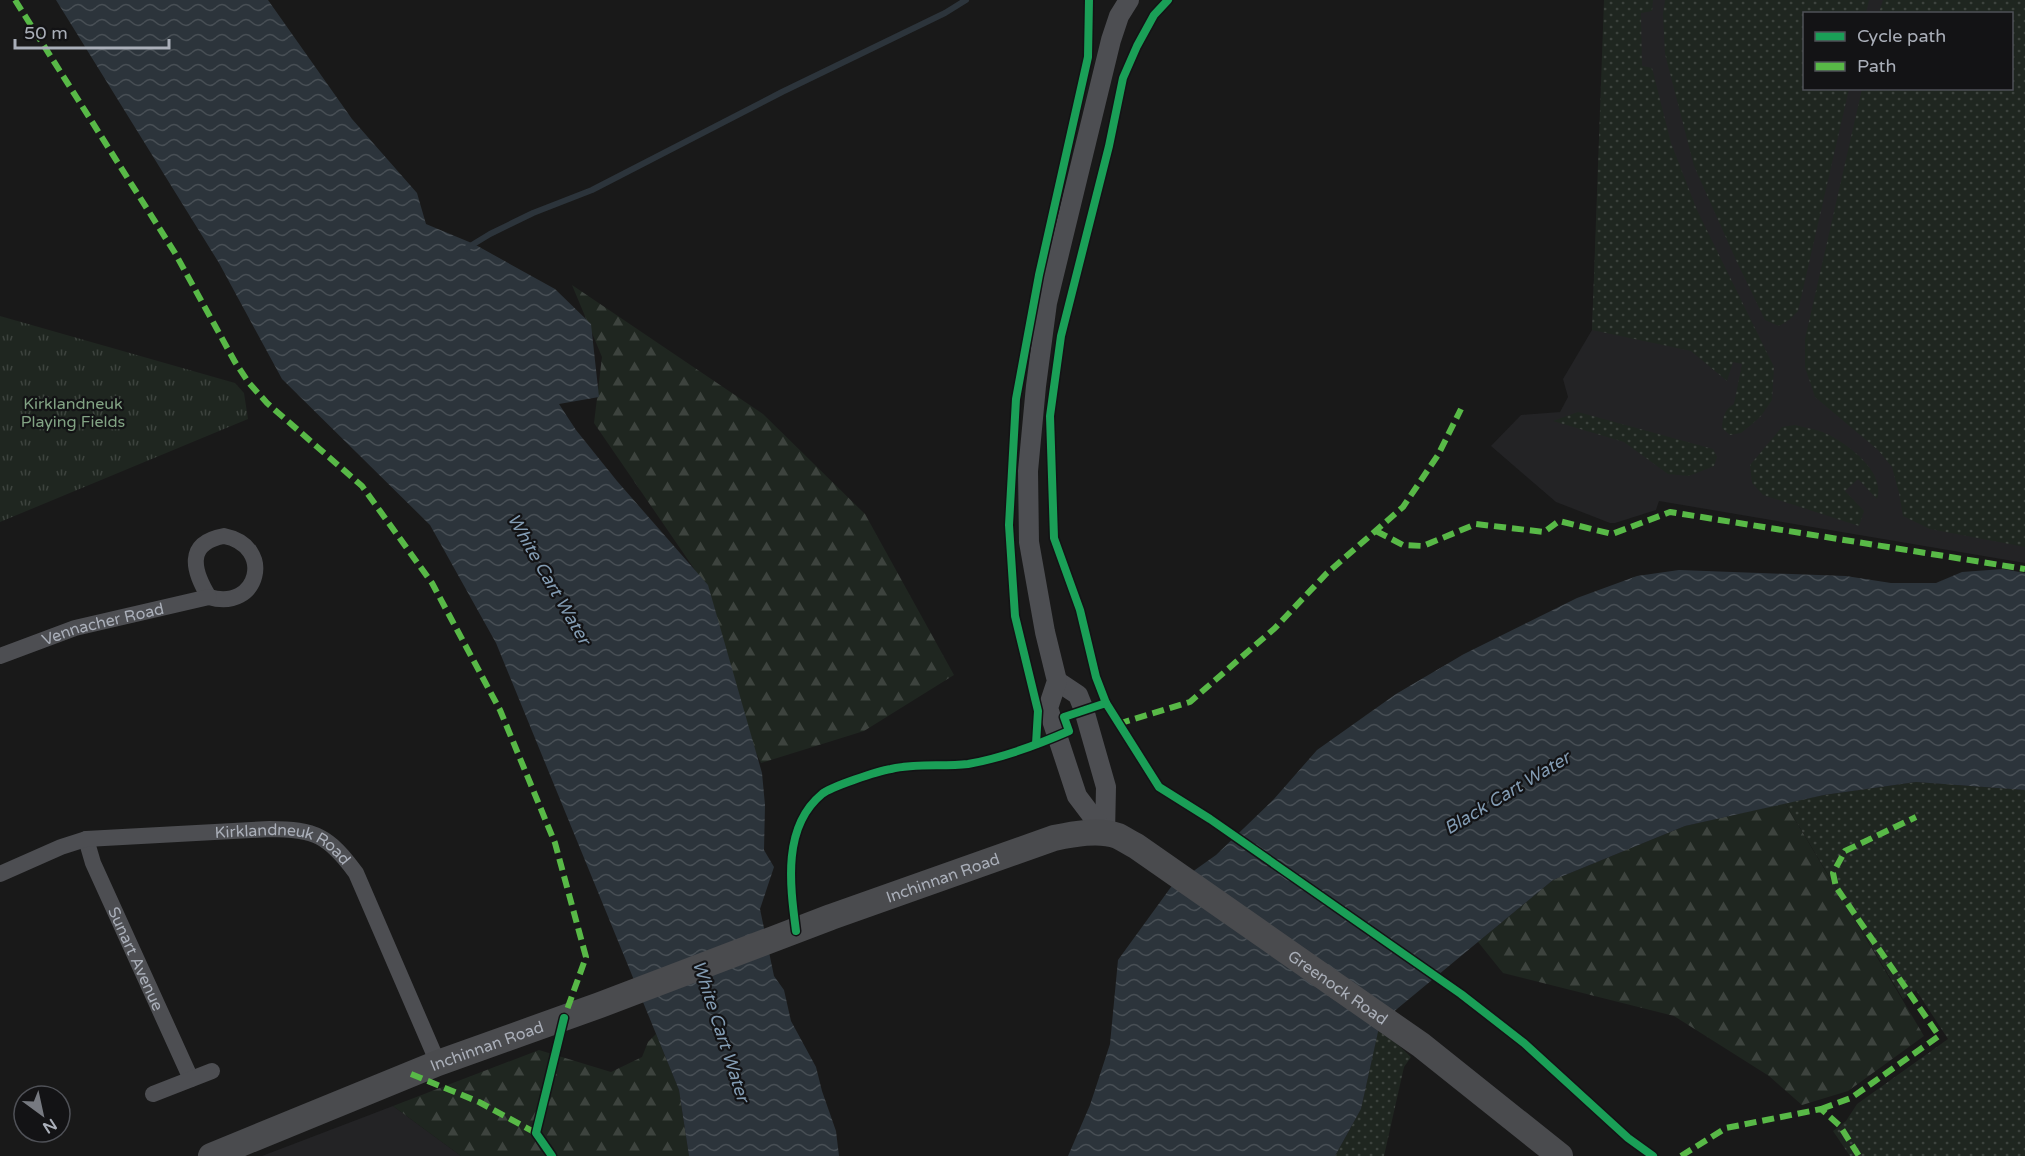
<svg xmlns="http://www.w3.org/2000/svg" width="2025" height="1156" font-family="'Varela Round',sans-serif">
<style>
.built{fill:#232325;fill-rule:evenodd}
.grass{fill:url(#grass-dots)}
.forest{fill:url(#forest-firs)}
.park{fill:url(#park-tufts)}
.water{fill:url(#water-waves)}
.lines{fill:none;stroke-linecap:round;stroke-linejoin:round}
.stream{stroke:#2c343b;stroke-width:6}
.minor{stroke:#4d4e52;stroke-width:16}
.tertiary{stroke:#4d4e52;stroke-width:20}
.primary{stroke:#4a4b4e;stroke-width:26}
.quiet{stroke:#58b947;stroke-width:6;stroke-dasharray:12 6;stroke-linecap:butt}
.cycleway-casing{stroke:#131315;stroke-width:11}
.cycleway{stroke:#1a9f57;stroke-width:8}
.labels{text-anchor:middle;stroke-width:4.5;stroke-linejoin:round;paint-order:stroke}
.park-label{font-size:16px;fill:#82a384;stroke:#131315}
.street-label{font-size:16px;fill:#aaafb9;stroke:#131315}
.water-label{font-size:18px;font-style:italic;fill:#839cb3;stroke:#131315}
</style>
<defs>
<pattern id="grass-dots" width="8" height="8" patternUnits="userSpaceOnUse" patternTransform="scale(1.5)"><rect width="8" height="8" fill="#1f2620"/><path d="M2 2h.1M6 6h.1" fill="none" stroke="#3d433e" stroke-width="1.8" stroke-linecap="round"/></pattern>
<pattern id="forest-firs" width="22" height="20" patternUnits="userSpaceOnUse" patternTransform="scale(1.5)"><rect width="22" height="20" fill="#1f2620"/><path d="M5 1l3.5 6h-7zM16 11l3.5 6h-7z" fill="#3d433e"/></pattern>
<pattern id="park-tufts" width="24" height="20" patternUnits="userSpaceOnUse" patternTransform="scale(1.5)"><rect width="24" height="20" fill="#1f2620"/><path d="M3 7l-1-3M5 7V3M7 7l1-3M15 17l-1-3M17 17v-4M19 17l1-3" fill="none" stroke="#3d433e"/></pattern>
<pattern id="water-waves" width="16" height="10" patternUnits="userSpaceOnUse" patternTransform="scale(1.5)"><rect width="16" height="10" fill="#2c343b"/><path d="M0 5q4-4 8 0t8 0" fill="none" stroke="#484f55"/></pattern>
</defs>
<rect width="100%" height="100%" fill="#191919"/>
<g class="built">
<path d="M1605 0H2025V563L1659 501 1656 510 1615 523H1610L1556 502 1491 446 1521 415 1560 412 1568 397 1563 379 1592 330ZM1804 14H2012V88H1804Z"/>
<path d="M393 1106 461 1156H262Z"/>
</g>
<g class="grass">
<path d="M1604 0H1653L1652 11 1641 13 1642 66 1652 68 1671 143 1697 210 1774 367 1772 400 1761 416 1751 425 1741 433 1730 435 1722 428C1723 417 1724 410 1734 404L1742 364 1733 362 1727 381 1691 351 1592 330Z"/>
<path d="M1665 0H1869L1866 13 1804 14V88L1849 89 1798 311 1789 320 1779 326 1765 320 1736 260 1694 166 1665 54 1663 14Z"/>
<path d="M1883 0H2025V547L1930 529 1903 516 1899 493 1892 467 1878 450 1815 397 1805 367V339L1862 89 2012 88V14L1879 13Z"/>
<path d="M1578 412 1713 449 1717 457 1714 466 1689 476 1668 474 1624 442 1553 421Z"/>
<path d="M1795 425C1805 428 1817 429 1827 434 1848 444 1886 472 1877 499L1858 479 1845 491 1864 511 1859 526 1763 495 1752 483 1750 465 1782 427Z"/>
<path d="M1916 782 2025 790V1156H1850L1833 1131 1846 1121 1857 1104 1948 1039 1916 990 1903 999 1785 803 1824 795Z"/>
<path d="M1378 1031 1395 1042 1411 1057 1404 1067 1384 1156H1335L1361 1109Z"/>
</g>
<g class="forest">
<path d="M572 285 763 414 865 514 954 675 864 731 761 763 743 726 695 570 594 423 602 357Z"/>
<path d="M1785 803 1924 1036 1848 1091 1802 1105 1769 1076 1674 1016 1503 973 1478 942 1553 880 1685 826Z"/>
<path d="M656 1034 679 1090 689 1156H461L393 1106 539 1050 611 1072 642 1057 648 1042Z"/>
</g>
<path class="park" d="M0 316 235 383 244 393 248 419 0 522Z"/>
<g class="water">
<path d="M56 0H268L352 119 417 193 426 224 474 244 555 289 591 324 599 397 559 404 576 430 617 481 708 585 762 773 765 805 764 850 774 867 760 909 774 976 784 990 791 1021 816 1067 822 1091 836 1131 839 1156H689L679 1090 496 643 430 525 282 379 219 263Z"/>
<path d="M2003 569 2025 573V790L1916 782 1824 795 1685 826 1553 880 1380 1023 1361 1109 1335 1156H1068L1090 1105 1110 1044 1118 960 1171 887 1216 855 1274 799 1317 750 1396 694 1464 654 1577 598 1637 576 1679 570 1846 576 1891 583H1936L1962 572Z"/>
</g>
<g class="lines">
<path class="stream" d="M467 248 490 234 533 213 592 190 782 92 945 13 966 0"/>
<g class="minor">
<path d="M224 536C275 546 259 612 209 597 193 571 185 543 224 536Z"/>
<path id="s1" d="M0 656 75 628 209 597"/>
<path id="s2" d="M86 839 93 863 191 1079"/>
<path id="s3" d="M0 874 61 847 86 839 270 829C315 829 329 836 356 873L438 1063"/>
<path d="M153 1094 212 1071"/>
</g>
<g class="tertiary">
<path d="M1057 681 1078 695 1084 710 1106 787 1105 833"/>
<path d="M1105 833 1077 796 1048 708 1057 681 1045 632 1029 542 1028 471 1036 386 1047 303 1111 40 1119 16 1129 0"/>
</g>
<path class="primary" id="s4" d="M211 1156 438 1063 600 1005 831 917 1054 838C1073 834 1099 829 1118 836 1124 839 1130 843 1136 846L1421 1045 1560 1156"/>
<g class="quiet">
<path d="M15 0 175 253 235 362 249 383 267 403 362 486 432 583 500 710 555 843 586 957 564 1018"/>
<path d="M1376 531 1403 545 1423 546 1476 524 1544 532 1559 521 1612 534 1670 512 2025 569"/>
<path d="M1118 724 1190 702 1275 628 1326 574 1403 507 1438 455 1461 409"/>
<path d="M411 1074 479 1102 536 1133"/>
<path d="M1821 1109 1851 1098 1939 1036 1836 887 1833 873 1845 851 1916 817"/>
<path d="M1681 1156 1726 1128 1821 1109 1840 1126 1859 1156"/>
</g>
<defs>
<g id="cycleway">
<path d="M1106 703 1096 677 1080 610 1054 538 1050 416 1061 336 1109 146 1123 78 1137 46 1154 15 1168 0"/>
<path d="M1036 744 1038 711 1015 616 1009 525 1016 399 1039 275 1088 57 1089 0"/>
<path d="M796 931C790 885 782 827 822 794 830 787 878 771 891 769 916 763 943 767 968 764 1003 758 1037 745 1069 731L1064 717 1106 703 1159 787 1210 819 1461 994 1524 1043 1628 1138 1653 1156"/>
<path d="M552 1156 536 1133 564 1018"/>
</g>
</defs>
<use href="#cycleway" class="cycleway-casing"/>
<use href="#cycleway" class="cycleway"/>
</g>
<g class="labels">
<g class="park-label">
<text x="73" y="409">Kirklandneuk<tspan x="73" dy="18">Playing Fields</tspan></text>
</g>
<g class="street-label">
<text dy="6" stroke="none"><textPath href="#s1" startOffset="108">Vennacher Road</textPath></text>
<text dy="6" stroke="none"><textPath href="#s3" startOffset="294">Kirklandneuk Road</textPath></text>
<text dy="6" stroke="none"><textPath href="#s4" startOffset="783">Inchinnan Road</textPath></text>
<text dy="6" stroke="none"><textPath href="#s2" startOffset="130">Sunart Avenue</textPath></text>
<text dy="6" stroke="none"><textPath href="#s4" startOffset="1233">Greenock Road</textPath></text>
<text dy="6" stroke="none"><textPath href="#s4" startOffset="297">Inchinnan Road</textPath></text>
</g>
<g class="water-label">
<text transform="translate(549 579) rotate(60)" y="6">White Cart Water</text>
<text transform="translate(1507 793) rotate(-31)" y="6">Black Cart Water</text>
<text transform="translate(721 1031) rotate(72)" y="6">White Cart Water</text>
</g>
</g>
<rect x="1803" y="12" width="210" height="78" fill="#131315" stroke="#4f5157" stroke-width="1.5"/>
<rect x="1815" y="32" width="30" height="9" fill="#1a9f57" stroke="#4f5157" stroke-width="1.5"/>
<text x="1857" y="42" font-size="18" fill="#aaafb9">Cycle path</text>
<rect x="1815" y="62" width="30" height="9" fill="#58b947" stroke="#4f5157" stroke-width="1.5"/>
<text x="1857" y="72" font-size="18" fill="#aaafb9">Path</text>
<g transform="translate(42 1114) rotate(147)"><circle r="28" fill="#131315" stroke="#4f5157" stroke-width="1.5"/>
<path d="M0-4.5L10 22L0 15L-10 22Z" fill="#777a81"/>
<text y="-9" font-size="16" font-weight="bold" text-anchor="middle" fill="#aaafb9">N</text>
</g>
<path d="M15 39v9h154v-9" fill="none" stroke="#aaafb9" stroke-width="3"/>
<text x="24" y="39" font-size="18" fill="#aaafb9" stroke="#131315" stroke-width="4.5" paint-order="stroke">50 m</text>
</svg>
